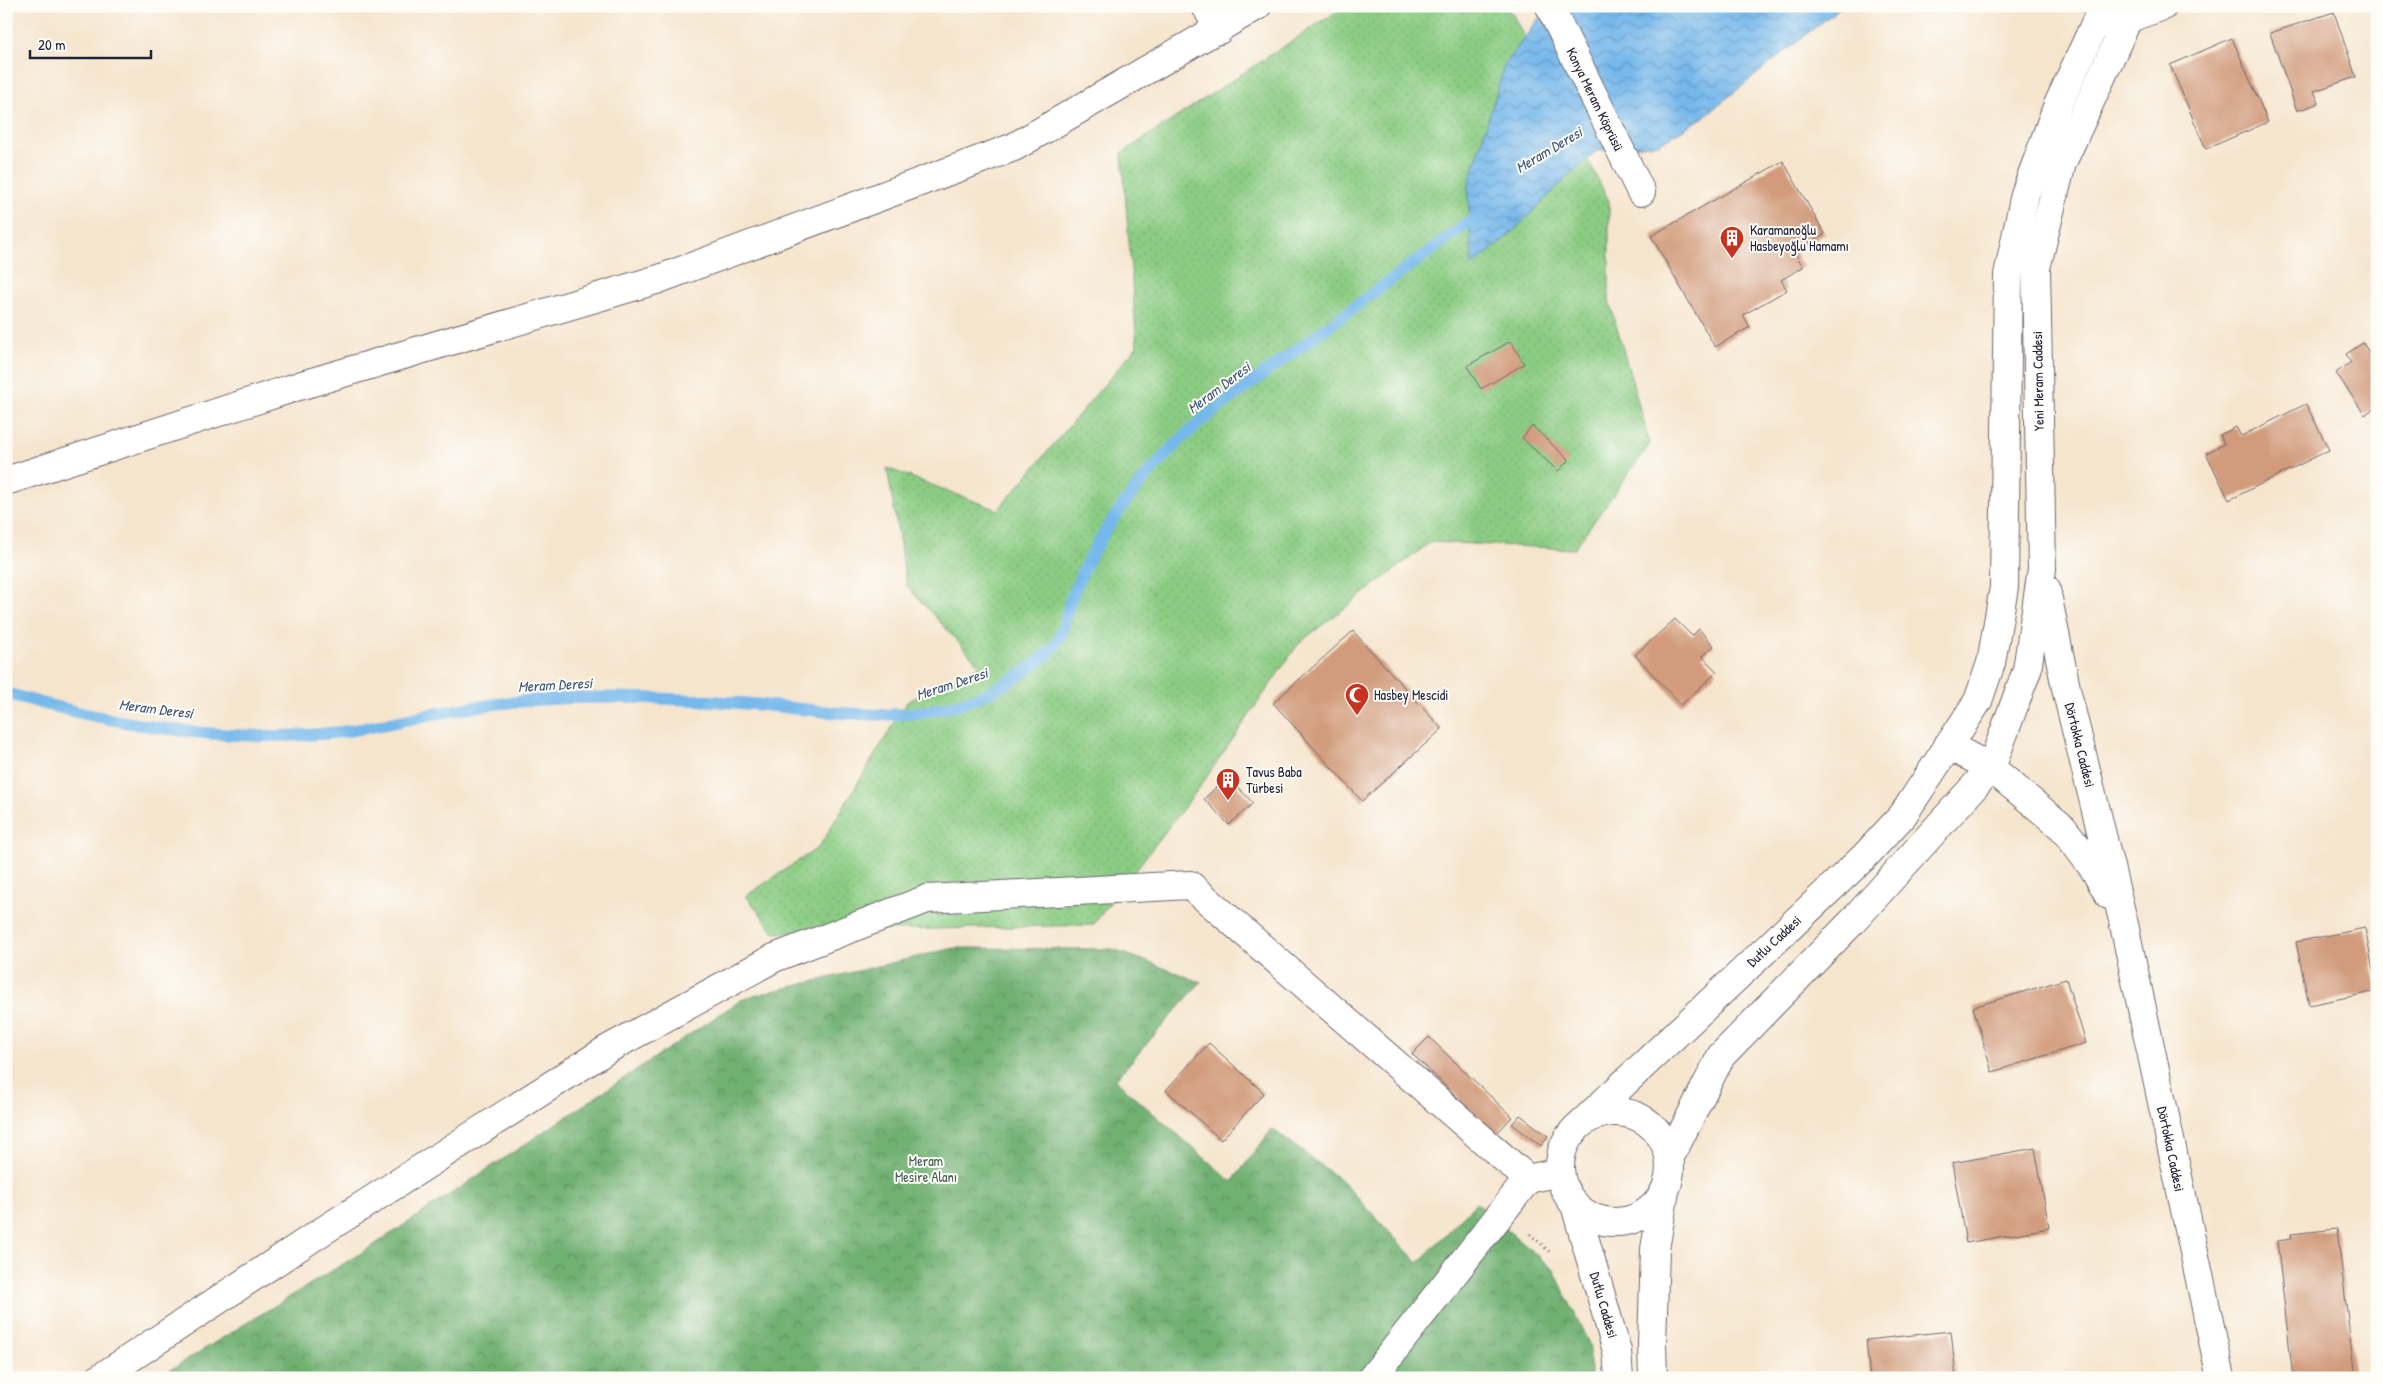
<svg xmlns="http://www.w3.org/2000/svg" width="2383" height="1384" font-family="'Patrick Hand',sans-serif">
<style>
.grass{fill:url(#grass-dots);stroke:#56775f}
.forest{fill:url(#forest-crowns);stroke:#496956}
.water{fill:url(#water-waves);stroke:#4c6d93}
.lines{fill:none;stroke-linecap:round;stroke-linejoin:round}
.stream{stroke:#76b8eb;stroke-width:12}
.building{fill:#d19b7b}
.street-casing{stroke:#6c666e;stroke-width:30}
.secondary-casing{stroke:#6c666e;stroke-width:30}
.path{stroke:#6c666e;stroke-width:3;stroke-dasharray:1 4;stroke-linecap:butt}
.street{stroke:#fff;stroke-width:28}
.secondary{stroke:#fff;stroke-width:28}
.labels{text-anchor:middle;stroke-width:4;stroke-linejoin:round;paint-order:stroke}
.street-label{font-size:14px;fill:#22223b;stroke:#fdfcf7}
.poi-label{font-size:14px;fill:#22223b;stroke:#fdfcf7;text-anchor:start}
.park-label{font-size:14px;fill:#475e54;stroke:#fdfcf7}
.water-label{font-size:15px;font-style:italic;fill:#3f5679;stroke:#fdfcf7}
</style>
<defs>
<pattern id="grass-dots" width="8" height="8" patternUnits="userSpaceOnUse" patternTransform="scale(1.25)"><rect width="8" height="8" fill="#8bcc83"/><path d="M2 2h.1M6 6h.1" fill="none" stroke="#78af72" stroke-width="1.8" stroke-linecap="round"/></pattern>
<pattern id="forest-crowns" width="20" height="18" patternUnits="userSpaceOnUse" patternTransform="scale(1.25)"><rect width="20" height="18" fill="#70b071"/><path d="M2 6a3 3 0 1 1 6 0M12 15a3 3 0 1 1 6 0" fill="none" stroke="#5c8f5e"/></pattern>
<pattern id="water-waves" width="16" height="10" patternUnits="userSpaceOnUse" patternTransform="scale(1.25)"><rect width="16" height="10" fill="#76b8eb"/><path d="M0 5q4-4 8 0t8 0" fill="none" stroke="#6095c0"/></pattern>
</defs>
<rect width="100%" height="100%" fill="#fdfcf7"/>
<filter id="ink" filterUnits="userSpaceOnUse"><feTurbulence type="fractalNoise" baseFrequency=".02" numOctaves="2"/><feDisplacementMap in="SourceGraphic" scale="10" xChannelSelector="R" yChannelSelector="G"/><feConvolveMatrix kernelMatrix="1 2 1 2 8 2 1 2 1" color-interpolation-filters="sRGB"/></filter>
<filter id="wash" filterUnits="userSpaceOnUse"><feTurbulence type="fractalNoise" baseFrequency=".0096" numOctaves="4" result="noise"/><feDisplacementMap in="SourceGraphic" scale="20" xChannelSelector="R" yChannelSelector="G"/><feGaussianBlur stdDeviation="1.12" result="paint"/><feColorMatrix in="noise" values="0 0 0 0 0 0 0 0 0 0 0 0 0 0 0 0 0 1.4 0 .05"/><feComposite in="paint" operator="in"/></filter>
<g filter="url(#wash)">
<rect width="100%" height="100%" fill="#f5e5cd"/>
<path class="grass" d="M1345 6H1501L1512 13 1609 201V300L1650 444 1574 549 1431 542 1299 643 1199 788 1093 925 775 933 746 896 819 847 907 702 980 666 907 586 887 468 998 510 1137 346 1122 153Z"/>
<path class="forest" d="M954 948 1113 949 1201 982 1115 1080 1232 1182 1272 1129 1342 1181 1418 1263 1476 1203 1554 1270 1590 1346V1378H157L374 1245 744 998Z"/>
<path class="water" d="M1566 6H1842L1702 118 1658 144 1596 151 1557 187 1511 233 1472 266 1468 187 1505 64 1539 18Z"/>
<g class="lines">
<path class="stream" d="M6 693C112 725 230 745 341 732 370 728 399 721 428 715 474 706 521 700 569 698 629 696 692 699 752 704 843 712 926 732 1010 681 1023 673 1050 655 1057 642 1065 630 1066 611 1072 597 1078 581 1086 563 1095 548 1124 498 1160 457 1203 419L1484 211"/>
</g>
<g id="blocks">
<g class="building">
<path d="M2334 12 2356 77 2314 91 2319 103 2297 111 2270 33Z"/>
<path d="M2232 38 2268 122 2206 149 2170 65Z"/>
<path d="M1783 161 1825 234 1794 251 1803 267 1781 280 1787 290 1743 315 1750 327 1715 347 1651 236Z"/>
<path d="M1511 341 1524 364 1481 389 1467 366Z"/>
<path d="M2363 343 2368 351 2377 345V406L2365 415 2336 373 2351 362 2346 354Z"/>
<path d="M2306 404 2329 450 2229 500 2206 453 2224 444 2220 435 2236 427 2241 436Z"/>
<path d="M1532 426 1569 460 1558 471 1522 438Z"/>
<path d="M1675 619 1692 636 1699 629 1714 646 1702 656 1717 672 1681 705 1635 655Z"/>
<path d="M1353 631 1442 729 1362 801 1273 703Z"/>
<path d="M1227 776 1253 803 1229 825 1204 799Z"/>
<path d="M2365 928 2377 991 2309 1005 2296 942Z"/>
<path d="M2066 979 2086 1043 1992 1072 1973 1007Z"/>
<path d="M1429 1037 1512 1117 1496 1134 1412 1054Z"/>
<path d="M1209 1043 1264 1093 1221 1140 1166 1090Z"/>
<path d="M1520 1115 1548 1136 1541 1146 1512 1124Z"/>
<path d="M2035 1148 2049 1228 1966 1243 1952 1163Z"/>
<path d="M2337 1229 2355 1378H2293L2277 1241 2292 1239 2291 1234Z"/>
<path d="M1951 1331 1956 1378H1870L1866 1340Z"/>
</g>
</g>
</g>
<g filter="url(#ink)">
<use href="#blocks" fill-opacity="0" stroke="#6c666e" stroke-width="1"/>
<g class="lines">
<defs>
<g id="street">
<path d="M1206 6 1219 30"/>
<path d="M2110 25 2163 6"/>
<path d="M6 481 299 386 659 279 1014 147 1257 6"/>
<path d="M100 1378 315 1236 608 1049 774 958 927 899 1190 885 1528 1179"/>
<path d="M1372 1378 1528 1179 1560 1172"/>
</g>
<g id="secondary">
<path d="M1550 7 1641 192"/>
<path d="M2046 589 2067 693 2123 920 2221 1378"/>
<path d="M1948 745 1991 768 2063 828 2094 869 2109 895"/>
<circle cx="1615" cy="1167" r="55"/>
<path d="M1583 1122 1864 857 1903 815 1978 701 1991 663 2004 587 2008 275 2025 194 2057 107 2103 6"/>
<path d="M1670 1157 1721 1056 1853 921 1991 768 2027 670 2042 569 2036 268 2062 163 2134 6"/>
<path d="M1575 1205 1617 1351 1619 1378"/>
<path d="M1653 1378 1652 1344 1655 1249 1665 1191"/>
</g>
</defs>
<use href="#street" class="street-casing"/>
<use href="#secondary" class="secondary-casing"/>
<path class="path" d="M1530 1234 1551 1253"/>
<use href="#street" class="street"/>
<use href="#secondary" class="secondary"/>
</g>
</g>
<defs>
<symbol id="building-pin" viewBox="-11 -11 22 30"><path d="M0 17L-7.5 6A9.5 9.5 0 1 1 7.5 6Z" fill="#c8321e" stroke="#fdfcf7"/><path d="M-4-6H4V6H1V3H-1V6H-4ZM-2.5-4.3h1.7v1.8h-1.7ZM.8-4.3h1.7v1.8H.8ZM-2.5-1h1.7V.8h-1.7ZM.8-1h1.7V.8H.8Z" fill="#fff"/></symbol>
<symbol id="mosque-pin" viewBox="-11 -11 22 30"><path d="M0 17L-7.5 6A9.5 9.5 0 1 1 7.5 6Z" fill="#c8321e" stroke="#fdfcf7"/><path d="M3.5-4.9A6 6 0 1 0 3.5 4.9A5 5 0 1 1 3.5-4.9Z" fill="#fff"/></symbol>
</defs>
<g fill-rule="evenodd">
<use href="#building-pin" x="1718" y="224" width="28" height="38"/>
<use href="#mosque-pin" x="1343" y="681" width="28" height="38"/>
<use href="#building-pin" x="1214" y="766" width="28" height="38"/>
</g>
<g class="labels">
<g class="street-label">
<text transform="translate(1595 99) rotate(64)" y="5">Konya Meram Köprüsü</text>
<text transform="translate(2038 381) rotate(-91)" y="5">Yeni Meram Caddesi</text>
<text transform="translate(2080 745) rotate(76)" y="5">Dörtokka Caddesi</text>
<text transform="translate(1774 941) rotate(-43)" y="5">Dutlu Caddesi</text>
<text transform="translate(2171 1149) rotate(78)" y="5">Dörtokka Caddesi</text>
<text transform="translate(1604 1305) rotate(74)" y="5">Dutlu Caddesi</text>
</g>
<g class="poi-label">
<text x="1750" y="235">Karamanoğlu<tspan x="1750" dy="16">Hasbeyoğlu Hamamı</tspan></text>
<text x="1374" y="700">Hasbey Mescidi</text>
<text x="1246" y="777">Tavus Baba<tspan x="1246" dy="16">Türbesi</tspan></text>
</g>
<g class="park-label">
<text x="926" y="1166">Meram<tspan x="926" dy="16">Mesire Alanı</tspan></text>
</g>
<g class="water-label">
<text transform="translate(1549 150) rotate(-31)" y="5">Meram Deresi</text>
<text transform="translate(1219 388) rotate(-37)" y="5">Meram Deresi</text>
<text transform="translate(952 684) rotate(-18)" y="5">Meram Deresi</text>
<text transform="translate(555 685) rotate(-3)" y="5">Meram Deresi</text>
<text transform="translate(156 709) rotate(7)" y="5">Meram Deresi</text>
</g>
</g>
<rect width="2383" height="1384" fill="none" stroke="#fdfcf7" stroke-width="25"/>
<path d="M30 50v8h121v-8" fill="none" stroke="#22223b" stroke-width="2.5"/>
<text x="38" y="50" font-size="15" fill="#22223b" stroke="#fdfcf7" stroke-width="4" paint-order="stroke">20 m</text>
</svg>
